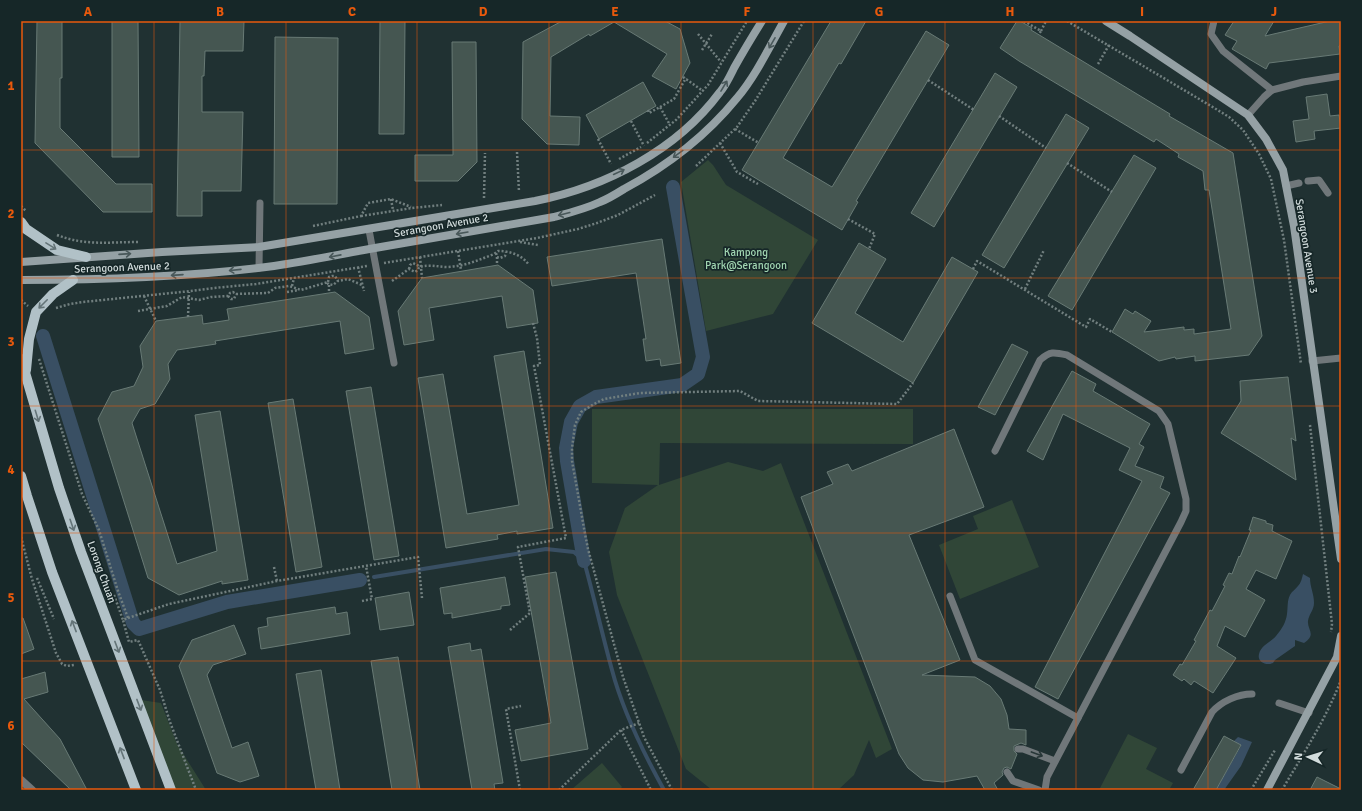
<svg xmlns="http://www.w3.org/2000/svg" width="1362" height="811" font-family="Signika,sans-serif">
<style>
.green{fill:#304637}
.water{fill:#394f63}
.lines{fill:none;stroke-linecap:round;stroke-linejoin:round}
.stream{stroke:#394f63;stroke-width:4}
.canal{stroke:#394f63;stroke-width:14}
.building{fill:#455651;stroke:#687a75}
.path{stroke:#717f7f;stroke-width:2.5;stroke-dasharray:2 2;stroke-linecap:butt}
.lane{stroke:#70777a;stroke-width:7}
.street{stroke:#70777a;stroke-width:8}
.secondary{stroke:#95a1a5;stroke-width:8}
.primary{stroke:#b1c1c7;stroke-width:10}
.oneway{stroke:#49585a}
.oneway2{stroke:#647478}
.oneway3{stroke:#283738}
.grid{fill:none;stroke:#e8590c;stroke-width:1;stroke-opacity:0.55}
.labels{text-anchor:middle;stroke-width:3.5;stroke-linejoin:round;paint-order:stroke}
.street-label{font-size:11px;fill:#d2dcdc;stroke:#162728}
.park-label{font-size:11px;fill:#a1d5b1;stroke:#162728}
.neatline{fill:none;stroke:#e8590c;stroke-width:1.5}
.grid-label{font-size:13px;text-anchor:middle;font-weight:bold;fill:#e8590c}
</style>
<rect width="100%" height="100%" fill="#203132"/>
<g class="green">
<path d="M708 160 713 165 726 185 818 240 773 314 706 331 681 182Z"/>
<path d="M592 409H913V444L660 443 659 485 728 462 763 471 781 463 892 749 876 758 869 740 854 775 838 790H712L686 769 617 595 609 552 625 508 658 485 592 483Z"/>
<path d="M1012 500 1039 567 960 599 939 545 978 529 973 516Z"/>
<path d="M141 700 161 703 177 744 206 790H174Z"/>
<path d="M1128 734 1157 748 1146 769 1173 783 1169 790H1099Z"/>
<path d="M602 763 622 787 619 790H571Z"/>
</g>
<g class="water">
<path d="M1303 574 1310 578C1310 587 1314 594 1314 603 1314 610 1309 614 1308 621 1307 630 1317 634 1304 643L1295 640V646L1275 660 1273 663C1266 666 1257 662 1259 654 1261 645 1271 642 1276 636 1282 629 1286 622 1287 614 1288 607 1287 601 1290 595 1292 591 1296 589 1298 586 1301 583 1302 578 1303 574Z"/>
<path d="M1238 737 1252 742 1241 766 1224 790H1216L1241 746 1234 741Z"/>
</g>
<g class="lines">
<path class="stream" d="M374 577 546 549 574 552 584 561C594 597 602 634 612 670 623 712 643 752 664 790"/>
<g class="canal">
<path d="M43 336 133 623 139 629 227 602 360 580"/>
<path d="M584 561 567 461 566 448 571 422 580 406 596 397 682 385 698 374 703 357 673 187"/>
</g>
</g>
<g class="building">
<path d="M37 21H62V78H60V128L116 184H152V212H103L35 143Z"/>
<path d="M112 21H138L139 157H112Z"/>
<path d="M180 21H244L243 51H205L204 76H202V112H243L241 191H202V216H177Z"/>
<path d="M380 21H405L404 134H379Z"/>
<path d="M562 21H665L680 29 690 63 676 89 652 76 667 54 614 22 590 36 589 34 551 57 550 116 580 117 579 145 547 144 522 119 523 42Z"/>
<path d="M831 21H866L841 64 839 63 783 158 832 187 926 31 949 45 856 201 858 202 842 230 742 170Z"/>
<path d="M1017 21H1020L1032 28 1031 30 1170 114 1169 116 1233 153 1262 336 1249 355 1195 361V356L1176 359 1175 357 1159 361 1112 332 1125 309 1133 314 1135 311 1151 321 1144 332 1184 327V330L1194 329V334L1231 329 1209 190H1205L1203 171 1178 157 1179 154 1156 139 1154 142 1019 61 1000 48Z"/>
<path d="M1234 21H1274L1265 36 1330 21H1341V45L1339 46 1340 54 1269 63 1266 69 1232 49 1237 41 1225 35Z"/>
<path d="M275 37 338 38 337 204H274Z"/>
<path d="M452 42H476L477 162 458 181H415V155H453Z"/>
<path d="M995 73 1017 87 934 227 911 213Z"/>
<path d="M643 82 656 106 599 139 586 115Z"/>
<path d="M1327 94 1330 116 1339 115 1341 128 1314 131 1315 139 1296 142 1293 121 1309 119 1306 97Z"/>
<path d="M1066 114 1089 128 1004 268 982 255Z"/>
<path d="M1134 155 1156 168 1072 310 1048 296Z"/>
<path d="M662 239 681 363 661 366 660 359 646 361 643 339H646L636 273 552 286 547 257Z"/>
<path d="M859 243 886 259 855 313 903 342 952 257 978 272 913 383 812 323Z"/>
<path d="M498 265 533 290 538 323 507 328 502 296 429 308 434 340 404 345 398 311 422 278Z"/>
<path d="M335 292 369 317 374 349 345 354 340 321 215 341 216 344 177 350 168 364 170 379 155 404 140 409 132 423 177 564 217 551 195 415 220 411 248 580 222 584V581L179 595 148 578 98 419 112 392 134 386 143 367 140 346 156 321 202 315 203 324 229 320 227 309Z"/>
<path d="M1012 344 1028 352 995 415 978 407Z"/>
<path d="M524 351 553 528 517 534V531L497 535 498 539 446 548 418 378 443 374 467 514 519 505 494 356Z"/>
<path d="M1072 371 1096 384 1093 391 1150 424 1139 444 1144 447 1135 466 1164 477 1160 488 1170 493 1058 699 1035 687 1142 481 1119 470 1130 448 1063 414 1043 460 1027 451Z"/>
<path d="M1288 377 1296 441 1291 438 1296 480 1221 433 1241 401 1240 381Z"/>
<path d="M371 387 399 556 374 560 346 391Z"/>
<path d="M293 399 322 567 296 572 268 403Z"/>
<path d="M954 429 984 507 909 535 960 660 922 675 975 677 990 686 1001 699 1007 715 1009 729 1026 730V745L1021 743 1014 746V751L1017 754 1011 769 1007 767 1004 768 1002 772 1003 775 994 783 998 790H985L977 776 943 782 923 780 908 768 899 754 801 497 833 484 827 472 848 464 852 471Z"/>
<path d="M1253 517 1266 521V523L1273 525 1272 531 1292 541 1276 579 1256 570 1246 589 1265 600 1245 637 1225 626 1217 646 1236 658 1213 693 1194 681 1191 685 1184 679 1182 681 1173 675 1180 664 1182 665 1196 641 1194 640 1210 610 1212 611 1225 586 1223 585 1229 573 1232 574 1239 556 1240 557 1251 530H1249Z"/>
<path d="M556 572 588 749 521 761 515 730 551 723 525 577Z"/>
<path d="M505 577 510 605 501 606V609L452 618V613L444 614 440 588Z"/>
<path d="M409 592 414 625 380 630 375 598Z"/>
<path d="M335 607 336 614 347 612 350 634 261 649 258 628 268 626 267 618Z"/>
<path d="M21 618H23L34 649 21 654Z"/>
<path d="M234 625 246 654 213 665 207 675 232 748 248 742 259 776 240 782 217 773 179 666 192 640Z"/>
<path d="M470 643 471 651 481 649 503 783 494 784 495 790H472L448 647Z"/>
<path d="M398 657 420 790H392L371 661Z"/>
<path d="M321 670 340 790H316L296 674Z"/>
<path d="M45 672 48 692 24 699 60 739 87 790H71L21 742V679Z"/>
<path d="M1224 736 1241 745 1216 790H1193Z"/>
<path d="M1317 777 1341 789V790H1310Z"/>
</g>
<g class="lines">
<g class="path">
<path d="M1024 21 1041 31 1039 34"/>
<path d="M1067 21 1211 106 1229 117 1243 130 1259 154 1271 179 1284 240 1301 364"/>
<path d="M1041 31 1046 21"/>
<path d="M698 34 721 62"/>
<path d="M702 50 712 34"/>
<path d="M1098 64 1109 45"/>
<path d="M683 77 703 91"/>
<path d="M928 80 974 110"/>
<path d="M660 107 674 99 686 78"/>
<path d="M648 110 649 113 660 107 670 125"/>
<path d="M999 116 1046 148"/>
<path d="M631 121 644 146"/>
<path d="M735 129 759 143"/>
<path d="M598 139 611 164"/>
<path d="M647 143 676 120 708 85 747 21"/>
<path d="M720 143 737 172 758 184"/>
<path d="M517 152 519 192"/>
<path d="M619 159 641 147"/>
<path d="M1067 163 1112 192"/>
<path d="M696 166 737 127 755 101 804 21"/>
<path d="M484 198 485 153"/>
<path d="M391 199 393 210"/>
<path d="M21 206 26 211"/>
<path d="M361 216 412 208 442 205"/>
<path d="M848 219 875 234 869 249"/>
<path d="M313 226 361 216 368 203 391 199 411 207"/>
<path d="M57 235C85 246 109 242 138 242"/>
<path d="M520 242 538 245"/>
<path d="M458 251 461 270"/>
<path d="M496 253 497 257 500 258 505 256 506 252"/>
<path d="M420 257 422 278"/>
<path d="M497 257V265"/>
<path d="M384 263 537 238 578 229 597 223 618 215 655 195"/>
<path d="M358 267 364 291"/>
<path d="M409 269 410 265 413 263 419 266"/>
<path d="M973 269 977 261 1086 327 1090 319 1112 332"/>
<path d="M392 281 409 269 415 272 418 270 419 267C430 264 438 267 448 267 465 266 479 260 494 254L498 251C510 251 522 255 529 265"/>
<path d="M328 282 329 277 332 276H335L338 281"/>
<path d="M329 285V293"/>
<path d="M292 286 294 278"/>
<path d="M1025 289 1044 250"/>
<path d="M287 292 299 290"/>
<path d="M144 296 156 321"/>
<path d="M228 296 231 299H234L236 294"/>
<path d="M21 300 28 306"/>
<path d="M56 308 70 304 83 302 191 291 214 288 256 284 367 266"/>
<path d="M138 311 167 306 182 297 199 300 211 297 228 296 230 293 233 292 236 294 268 293 275 288 289 286 301 290 328 282V284L333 285 338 281 348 279 362 285"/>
<path d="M188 317 189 292"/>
<path d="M39 359 82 494 99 530 118 591 128 618 123 620 129 642 138 640 160 690 170 722 196 790"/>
<path d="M1310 425 1332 624 1331 632"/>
<path d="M21 537 32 579 56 653 62 664 67 666 74 665"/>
<path d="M274 567 277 581"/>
<path d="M37 578 54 619"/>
<path d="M114 595 123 620"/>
<path d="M362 601 372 599 366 566"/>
<path d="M128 618 169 604 277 581 418 557 422 598"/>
<path d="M510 630 530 613 518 547 566 538 534 366 540 365 537 338 533 323"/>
<path d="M621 730 651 790"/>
<path d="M520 790 506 709 521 706"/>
<path d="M559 790 621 730 639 723"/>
<path d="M672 790 644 737 623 677 588 549 585 534 572 461V448L575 425 581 412 594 404 604 399 640 393 740 391 758 401 897 404 913 383"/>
<path d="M1251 790 1275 750"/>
<path d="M1282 790C1303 754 1326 719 1341 680"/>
</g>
<g class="lane">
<path d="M1214 21 1211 34 1223 51 1272 90"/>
<path d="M1248 115 1264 97 1272 90 1303 82 1341 76"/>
<path d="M1308 181 1319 180 1328 193"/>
<path d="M1286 186 1299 183"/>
<path d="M369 230 394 363"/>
<path d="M259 268 260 203"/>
<path d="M1312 361 1341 358"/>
<path d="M995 451 1040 360C1050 351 1054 352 1067 355L1159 411 1168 424 1186 499V511L1181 522 1047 777 1045 790"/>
<path d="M950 596 975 660 1078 718"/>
<path d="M1279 703 1309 713"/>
<path d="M1018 749H1023L1055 761"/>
<path d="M1181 770 1212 712C1222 701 1238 694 1252 694"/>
<path d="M1007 772 1013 781 1039 790"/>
</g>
<path class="street" d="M21 780 32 790"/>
<g class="secondary">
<path d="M1106 21 1130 36 1248 115 1266 139 1283 170 1294 226 1341 559"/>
<path d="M21 262 162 252 259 247 535 201C606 187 677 150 720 92 726 85 730 76 734 68 743 52 752 37 762 21"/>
<path d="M21 280C105 280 190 277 274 266 308 261 341 254 375 248 435 238 494 227 554 217 569 213 585 209 600 202 608 199 616 194 624 189 667 166 706 136 737 98 755 77 770 46 784 21"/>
<path d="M1267 790 1337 657 1341 636"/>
</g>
<g class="primary">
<path d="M21 222 26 229 57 250 86 257"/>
<path d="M21 359 59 488 81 552 171 790"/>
<path d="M26 370 29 339 36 312 53 294 73 280"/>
<path d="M21 476 27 496 52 572 136 790"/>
</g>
</g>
<defs><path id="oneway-shaft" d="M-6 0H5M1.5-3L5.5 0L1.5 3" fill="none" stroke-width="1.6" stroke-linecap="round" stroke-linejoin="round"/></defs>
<g class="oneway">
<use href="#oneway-shaft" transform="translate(772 43) rotate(120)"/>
<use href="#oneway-shaft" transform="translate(724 86) rotate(-59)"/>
<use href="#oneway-shaft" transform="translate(678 154) rotate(144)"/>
<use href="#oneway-shaft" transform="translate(619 172) rotate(-25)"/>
<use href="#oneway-shaft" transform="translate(564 214) rotate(166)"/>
<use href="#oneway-shaft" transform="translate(462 233) rotate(170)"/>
<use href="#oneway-shaft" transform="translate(125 254) rotate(-4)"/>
<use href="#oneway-shaft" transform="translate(335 256) rotate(169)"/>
<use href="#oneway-shaft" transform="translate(235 270) rotate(174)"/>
<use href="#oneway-shaft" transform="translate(177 275) rotate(176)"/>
</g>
<g class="oneway2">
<use href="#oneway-shaft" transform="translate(51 246) rotate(32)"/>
<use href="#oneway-shaft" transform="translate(43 304) rotate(135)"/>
<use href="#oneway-shaft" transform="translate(37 416) rotate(73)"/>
<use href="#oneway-shaft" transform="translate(72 525) rotate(71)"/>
<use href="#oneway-shaft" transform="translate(74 626) rotate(-111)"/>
<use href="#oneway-shaft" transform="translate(117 647) rotate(69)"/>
<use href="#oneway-shaft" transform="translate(139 705) rotate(69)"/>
<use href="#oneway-shaft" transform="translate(122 753) rotate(-111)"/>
</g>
<use class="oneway3" href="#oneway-shaft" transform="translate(1037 754) rotate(20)"/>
<path class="grid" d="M154 21V790M286 21V790M417 21V790M549 21V790M681 21V790M813 21V790M945 21V790M1076 21V790M1208 21V790M21 150H1341M21 278H1341M21 406H1341M21 533H1341M21 661H1341"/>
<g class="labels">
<g class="street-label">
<text transform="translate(441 225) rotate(-10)" y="4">Serangoon Avenue 2</text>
<text transform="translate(1307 246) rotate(81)" y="4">Serangoon Avenue 3</text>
<text transform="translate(122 267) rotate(-2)" y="4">Serangoon Avenue 2</text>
<text transform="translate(102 572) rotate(70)" y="4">Lorong Chuan</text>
</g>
<g class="park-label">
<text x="746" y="256">Kampong<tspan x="746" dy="13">Park@Serangoon</tspan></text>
</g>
</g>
<rect width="1362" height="811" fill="none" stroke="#162728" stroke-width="44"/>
<g transform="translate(1308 757) rotate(274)" stroke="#162728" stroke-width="3" paint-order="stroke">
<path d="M0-3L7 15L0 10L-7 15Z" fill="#d2dcdc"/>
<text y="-6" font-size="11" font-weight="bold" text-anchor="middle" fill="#d2dcdc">N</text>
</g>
<rect x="22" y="22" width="1318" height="767" class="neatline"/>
<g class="grid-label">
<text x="88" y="16">A</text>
<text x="220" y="16">B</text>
<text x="352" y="16">C</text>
<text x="483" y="16">D</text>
<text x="615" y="16">E</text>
<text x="747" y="16">F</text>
<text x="879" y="16">G</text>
<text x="1010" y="16">H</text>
<text x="1142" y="16">I</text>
<text x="1274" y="16">J</text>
<text x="11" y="90">1</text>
<text x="11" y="218">2</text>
<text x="11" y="346">3</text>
<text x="11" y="474">4</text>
<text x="11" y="602">5</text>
<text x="11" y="730">6</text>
</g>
</svg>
